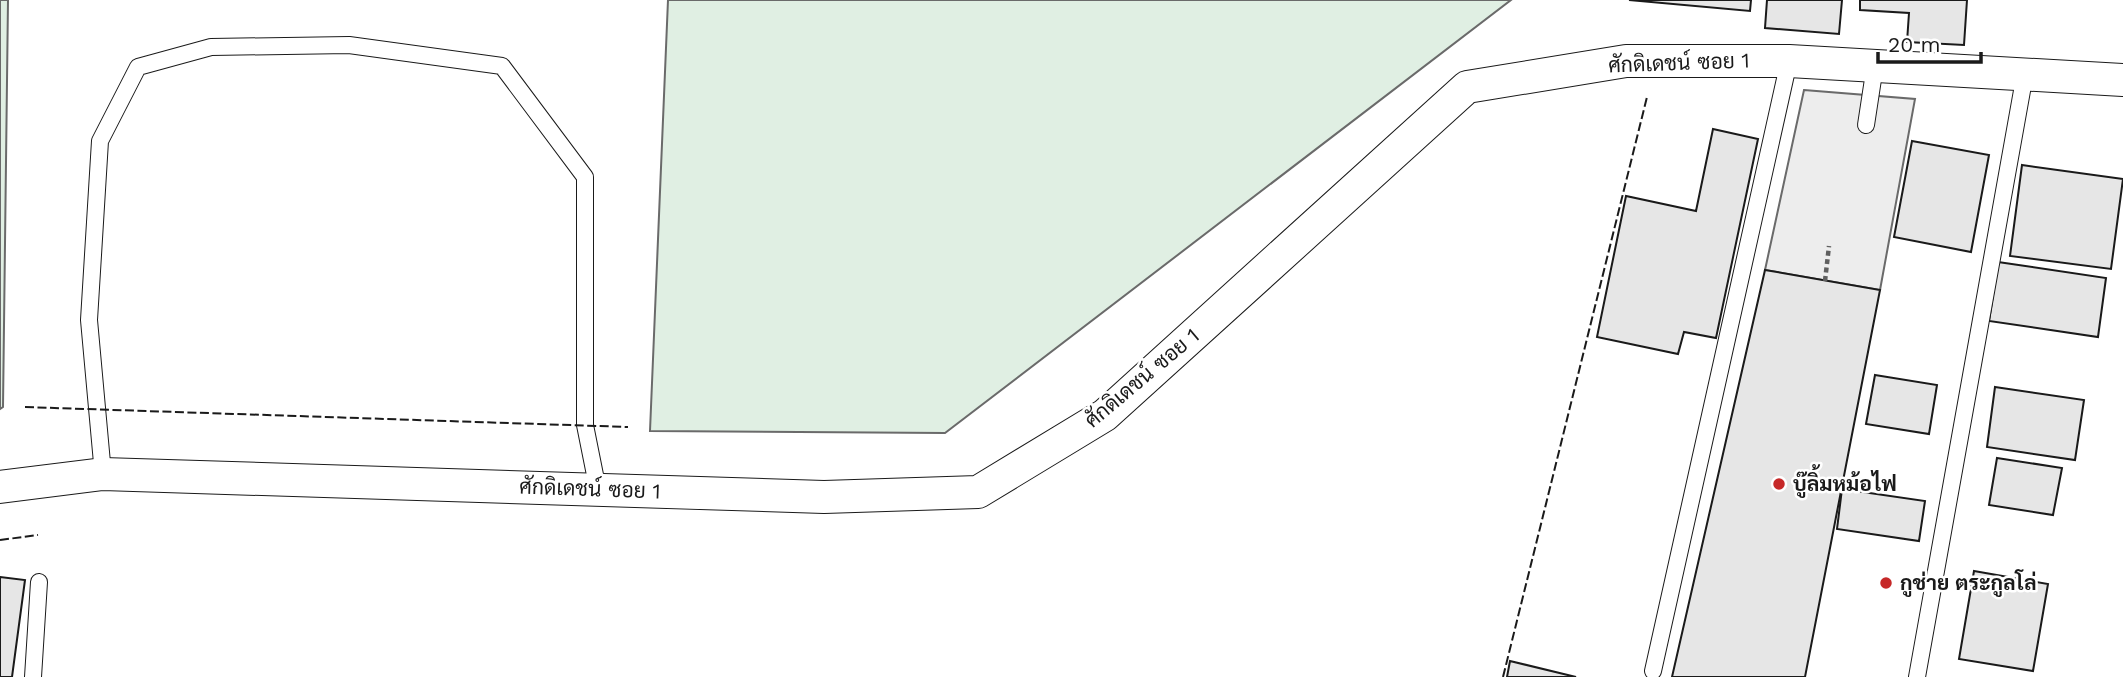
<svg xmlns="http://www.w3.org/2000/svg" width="2123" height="677" font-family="'Work Sans',Sarabun,sans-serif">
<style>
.green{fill:#e0efe3;stroke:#6a6a6a;stroke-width:2}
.parking{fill:#ededed;stroke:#6a6a6a;stroke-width:2}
.building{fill:#e6e6e6;stroke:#1a1a1a;stroke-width:2}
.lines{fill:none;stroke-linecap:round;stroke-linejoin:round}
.lane-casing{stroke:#1a1a1a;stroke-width:18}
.street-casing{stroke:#1a1a1a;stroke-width:34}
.path{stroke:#5f5f5f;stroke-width:4.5;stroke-dasharray:5 3.5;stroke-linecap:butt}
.lane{stroke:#fff;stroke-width:16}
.street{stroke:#fff;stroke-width:32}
.fence{stroke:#1a1a1a;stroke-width:2;stroke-dasharray:9 3.5;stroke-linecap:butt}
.poi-dot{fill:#c62828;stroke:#fff;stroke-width:2.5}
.labels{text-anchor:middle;stroke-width:5;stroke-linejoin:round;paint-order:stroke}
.street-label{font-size:21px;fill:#1a1a1a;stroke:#fff}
.poi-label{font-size:21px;font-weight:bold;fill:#1a1a1a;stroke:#fff;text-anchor:start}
</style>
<rect width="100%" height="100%" fill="#fff"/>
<g class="green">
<path d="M0 0H8L3 407 0 409Z"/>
<path d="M668 0H1511L945 433 650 431Z"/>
</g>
<path class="parking" d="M1804 90 1915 99 1880 290 1765 270Z"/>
<g class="building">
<path d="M1629 0H1751L1750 11Z"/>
<path d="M1767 0H1842L1839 34 1765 28Z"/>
<path d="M1860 0H1967L1964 45 1907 42 1909 13 1860 10Z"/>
<path d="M1713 129 1758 139 1716 338 1684 332 1678 354 1597 337 1626 196 1696 211Z"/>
<path d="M1912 141 1989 155 1971 252 1894 237Z"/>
<path d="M2022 165 2123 179 2111 269 2010 256Z"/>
<path d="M1998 262 2106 278 2098 337 1989 321Z"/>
<path d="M1765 270 1880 290 1805 677H1672Z"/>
<path d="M1875 375 1937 385 1929 434 1866 424Z"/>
<path d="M1995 387 2084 400 2075 460 1987 447Z"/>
<path d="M1997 458 2062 468 2053 515 1989 505Z"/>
<path d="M1842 489 1925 501 1919 541 1837 529Z"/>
<path d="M1974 571 2048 584 2033 671 1959 659Z"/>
<path d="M0 577 25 580 12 677H0Z"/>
<path d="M1510 661 1576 677H1507Z"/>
</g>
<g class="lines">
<defs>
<g id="lane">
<path d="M1866 125 1875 66"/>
<path d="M103 474 89 320 100 141 138 67 211 47 349 45 502 66 585 177V425L598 490"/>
<path d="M1653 671 1789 61"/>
<path d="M33 677 39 582"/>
<path d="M1917 677 2025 74"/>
</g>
<path id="street" d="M0 487 103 474 824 497 978 492 1105 415 1467 87 1626 61H1789L2123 80"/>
</defs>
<use href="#lane" class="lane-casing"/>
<use href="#street" class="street-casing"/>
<path class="path" d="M1825 281 1829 246"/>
<use href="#lane" class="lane"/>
<use href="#street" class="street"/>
<g class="fence">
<path d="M25 407 628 427"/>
<path d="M0 540 38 535"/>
<path d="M1503 677 1647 97"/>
</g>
</g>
<g class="poi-dot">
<circle cx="1779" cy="484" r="7"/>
<circle cx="1886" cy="583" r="7"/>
</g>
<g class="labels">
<g class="street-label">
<text transform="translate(1679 63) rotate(-2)" y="7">ศักดิเดชน์ ซอย 1</text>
<text transform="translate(1142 378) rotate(-40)" y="7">ศักดิเดชน์ ซอย 1</text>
<text transform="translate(590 489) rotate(2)" y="7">ศักดิเดชน์ ซอย 1</text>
</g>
<g class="poi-label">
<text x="1793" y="491">บู๊ลิ้มหม้อไฟ</text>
<text x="1900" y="590">กูช่าย ตระกูลโล่</text>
</g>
</g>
<path d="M1878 52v10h103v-10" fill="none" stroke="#1a1a1a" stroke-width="3.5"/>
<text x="1888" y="52" font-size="21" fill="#1a1a1a" stroke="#ffffff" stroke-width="5" paint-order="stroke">20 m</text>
</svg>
